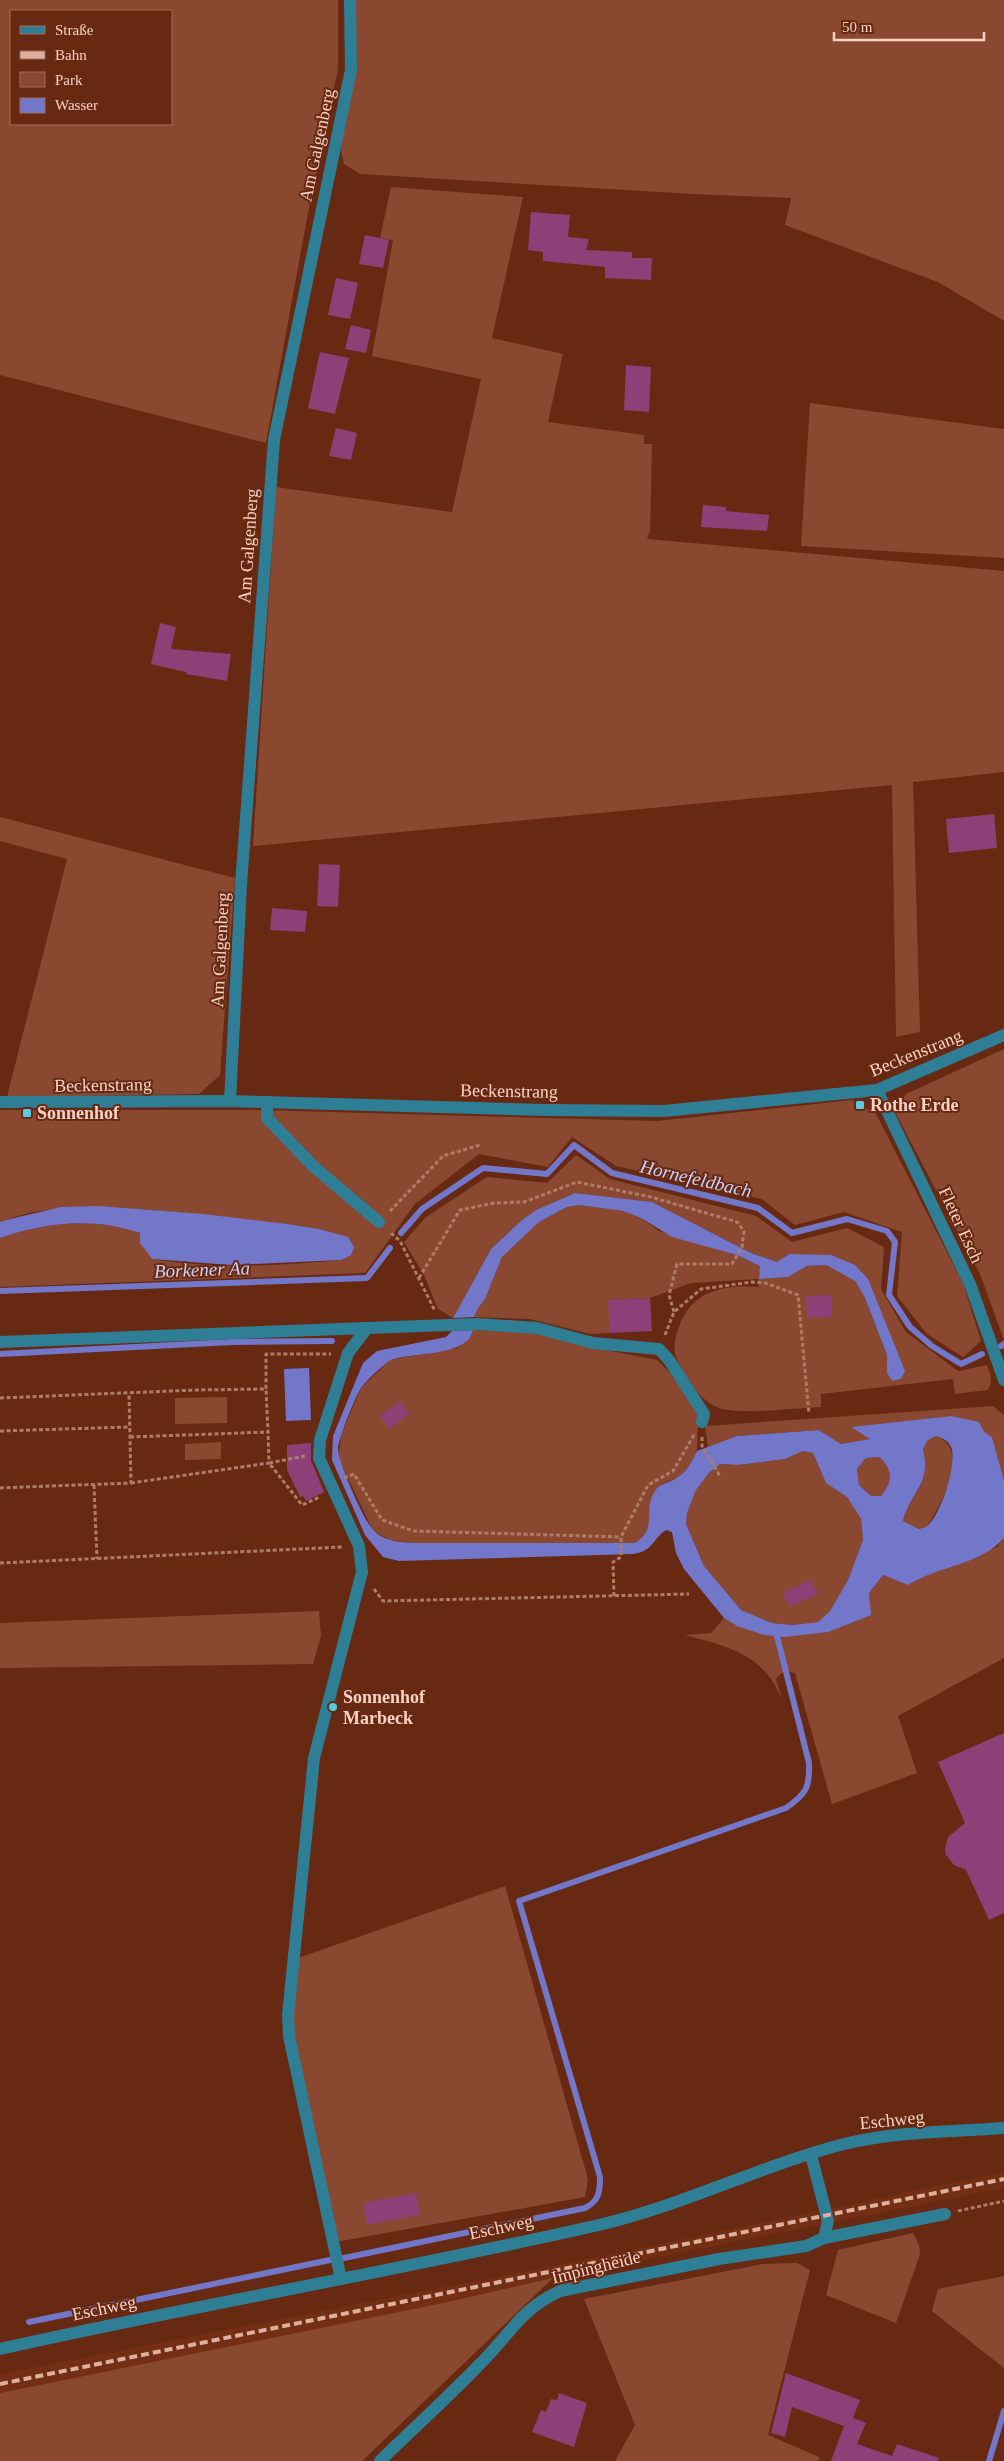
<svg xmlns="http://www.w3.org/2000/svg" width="1004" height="2461" font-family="'Times New Roman',serif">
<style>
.built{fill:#742e14}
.green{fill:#8a4831;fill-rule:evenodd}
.water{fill:#7277ca;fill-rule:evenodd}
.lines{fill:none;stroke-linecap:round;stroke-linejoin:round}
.stream{stroke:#7277ca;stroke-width:6}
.building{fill:#8c4077}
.path{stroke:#af7c6a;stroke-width:3;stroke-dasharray:4 2.5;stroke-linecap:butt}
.minor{stroke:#2e7f95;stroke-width:12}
.rail{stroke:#dcb1a2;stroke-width:4;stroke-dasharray:8 4;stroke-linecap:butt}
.poi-dot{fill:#5bc8e6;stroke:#672912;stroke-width:2}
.labels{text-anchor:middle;stroke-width:4;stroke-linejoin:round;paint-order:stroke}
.street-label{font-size:18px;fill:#f8d1c4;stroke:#672912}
.poi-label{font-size:18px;font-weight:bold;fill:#f8d1c4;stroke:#672912;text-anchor:start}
.water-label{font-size:19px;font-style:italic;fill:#cbd1fd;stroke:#672912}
</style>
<rect width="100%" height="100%" fill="#672912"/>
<path class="built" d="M1004 2172V2188L610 2267 443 2303 0 2393V2374L608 2255Z"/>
<g class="green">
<path d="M0 0H338V69L307 218 266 443 0 375ZM171 11V124H11V11Z"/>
<path d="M355 0H1004V321L938 282 785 225 791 198 693 194 360 174 344 164 341 150Z"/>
<path d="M391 187 523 197 492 338 563 354 548 422 644 435V444H652L650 531 647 539 1004 571V772L913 782 920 1032 896 1037 892 785 253 846 276 487 452 512 481 379 372 356 393 240 380 238Z"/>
<path d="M810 403 1004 429V558L801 546Z"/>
<path d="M0 817 235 878 220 1075 199 1094 7 1097 67 859 0 841Z"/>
<path d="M1004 1049V1340L980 1274 895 1112 906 1094Z"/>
<path d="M852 1100 876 1114 963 1283 981 1341 963 1357 927 1334 897 1296 902 1232 844 1212 795 1225 762 1199 616 1166 572 1137 548 1167 479 1154 415 1204 365 1273 0 1287V1238C47 1222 92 1217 140 1233L152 1259C213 1269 280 1266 341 1260L319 1229C266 1221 212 1215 159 1211 105 1207 52 1202 0 1222V1110H258L657 1121Z"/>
<path d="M576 1155 610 1179 756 1216 792 1242 847 1228 884 1247 881 1289 906 1332 958 1371 987 1365C991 1376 994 1381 987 1390L955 1394 953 1379 821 1394V1407C796 1408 740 1415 719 1408 707 1404 695 1391 689 1380 684 1372 677 1362 675 1353 673 1345 676 1335 679 1327 691 1291 723 1284 759 1287L758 1279 691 1283 650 1298 609 1300 610 1333 591 1334 530 1319 474 1317 477 1308 485 1299 502 1257 539 1222 567 1207 579 1205 623 1211 641 1218 659 1231 737 1255 761 1266 759 1278 788 1277 807 1266 826 1265 855 1281 865 1298 887 1355V1373L892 1381 901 1379 855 1265 789 1254 777 1262 751 1253 652 1202 575 1193 536 1210 522 1220 491 1249 453 1318 438 1309 424 1275 404 1242 426 1217 487 1177 547 1183Z"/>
<path d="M473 1330 535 1333 590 1347 657 1360 670 1373 698 1414 697 1451 691 1464 679 1477 661 1484 650 1505 649 1527 644 1537 635 1543H413L390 1540 373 1531 338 1457 342 1433 361 1388 390 1360 457 1348 472 1335Z"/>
<path d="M227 1397V1423L175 1424V1398Z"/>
<path d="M993 1406 1004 1415V1480L992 1437 951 1416 852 1427 871 1439 841 1444 819 1430 737 1436 708 1447 705 1426Z"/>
<path d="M936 1436C972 1450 941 1504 927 1527L919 1529 903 1521C911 1492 932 1485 923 1449L928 1440Z"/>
<path d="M221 1442V1459L185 1460V1444Z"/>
<path d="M804 1451 813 1453 826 1483 847 1497 861 1519 863 1540 848 1580 830 1611 818 1622 792 1625 772 1623 741 1610 704 1566 686 1524 687 1513 696 1490 709 1473 720 1464 738 1465 785 1459Z"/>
<path d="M880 1457C893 1471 893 1481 881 1496H871L859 1485 857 1469 866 1458Z"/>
<path d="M1004 1538V1658L898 1716 917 1773 832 1804 795 1673C786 1670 782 1671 776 1679L782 1699C778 1691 774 1682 768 1675 748 1650 715 1643 685 1635L711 1633 724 1618 737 1626 828 1632 869 1593 883 1575 908 1585 920 1577 997 1547Z"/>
<path d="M319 1611 321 1636 313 1664 0 1668V1623Z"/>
<path d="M505 1886 588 2179 585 2197 336 2242 292 2022 298 1958Z"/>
<path d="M913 2233 919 2245 920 2254 896 2323 826 2295 838 2250Z"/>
<path d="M797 2263 810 2270 768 2435 819 2457V2461H615L635 2425 584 2299 763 2264Z"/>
<path d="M1004 2276V2368L932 2311 938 2289Z"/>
<path d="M553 2278 362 2461H0V2393L443 2303Z"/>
</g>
<g class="water">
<path d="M575 1193 652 1202 751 1253 777 1262 789 1254 831 1255 855 1265 868 1279 905 1371 901 1379 892 1381 887 1373V1355L865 1298 855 1281 826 1265 807 1266 788 1277 759 1279 760 1266 737 1255 672 1237 641 1218 623 1211 579 1205 567 1207 539 1222 502 1257 485 1299 478 1308 474 1317 453 1318 491 1249 522 1220 536 1210Z"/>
<path d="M98 1206 203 1214 287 1224 319 1229 348 1237 354 1247 351 1255 341 1260 231 1265 152 1259 140 1243V1233C92 1217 47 1222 0 1238V1222L6 1220 61 1207Z"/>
<path d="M473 1330C468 1357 412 1352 391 1360 386 1362 365 1382 361 1388 355 1397 339 1438 338 1448 337 1460 365 1523 374 1531 384 1541 400 1542 413 1543H635C659 1528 642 1510 655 1491 660 1483 668 1483 675 1479 686 1473 692 1462 697 1451L737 1436 819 1430 841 1444 870 1439 851 1427 951 1416 979 1422 984 1432 992 1437 1004 1480V1538C981 1565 937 1566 908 1585L883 1575 869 1593 871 1615 828 1632 785 1637 764 1635 737 1626 724 1618 684 1569 676 1553 672 1532 666 1530C651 1540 654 1551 633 1554L399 1561 383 1557 365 1535 332 1460 333 1436 363 1363 377 1351 446 1337 452 1331ZM936 1436C942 1438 949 1441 951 1447 958 1463 940 1518 926 1527 924 1528 921 1528 919 1529L903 1521C911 1491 932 1485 923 1449L928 1440ZM803 1451 813 1453 826 1483 847 1497 861 1519 863 1540 848 1580 830 1611 818 1622 792 1625 772 1623 741 1610 704 1566 686 1524 687 1513 696 1490 709 1473 720 1464 738 1465 785 1459ZM880 1457C893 1471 893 1481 881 1496H871L859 1485 857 1469 866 1458Z"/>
<path d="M309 1368 311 1420 286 1421 284 1369Z"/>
</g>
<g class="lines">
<g class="stream">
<path d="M401 1233 422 1209 483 1168 547 1174 574 1145 612 1173 758 1208 792 1233 847 1219 887 1231 895 1242 889 1295 910 1327 932 1346 961 1364 982 1354"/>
<path d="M0 1291 367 1278 390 1248"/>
<path d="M1001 1346 1004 1344"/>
<path d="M0 1354 232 1342 332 1341"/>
<path d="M344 2258 585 2208C599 2201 600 2192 600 2177L519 1901 786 1808C806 1794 810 1788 809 1763L777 1636"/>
<path d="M29 2322 330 2260"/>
<path d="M989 2461 1004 2411"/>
</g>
</g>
<g class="building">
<path d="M531 212 570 215 568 237 589 239 586 250 632 252V258H652L651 280 605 278V267L543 261V252L528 250Z"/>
<path d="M365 235 389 240 383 268 359 264Z"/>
<path d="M336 278 358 283 350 319 328 315Z"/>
<path d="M351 325 371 330 366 353 345 349Z"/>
<path d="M320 352 349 358 335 414 308 408Z"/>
<path d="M626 365 651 367 649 412 624 410Z"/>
<path d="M336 428 357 433 351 460 329 456Z"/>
<path d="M703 505 726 507V511L769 515 767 531 701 527Z"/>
<path d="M160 623 176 627 171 649 231 654 227 681 186 674V672L151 664Z"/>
<path d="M994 814 997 848 949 853 946 819Z"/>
<path d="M319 864 340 865 338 907 317 906Z"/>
<path d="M272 908 307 911 305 932 270 930Z"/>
<path d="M832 1295V1317L807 1318 806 1296Z"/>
<path d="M650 1298 652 1331 610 1333 608 1300Z"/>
<path d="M400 1401 409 1414 389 1429 380 1416Z"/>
<path d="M311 1443V1460L324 1492 306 1501 303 1496 300 1497 287 1470V1445Z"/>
<path d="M810 1580 817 1594 790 1607 783 1593Z"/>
<path d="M1004 1733V1913L989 1920 966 1870 954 1865 946 1855 945 1849 948 1837 965 1823 938 1762Z"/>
<path d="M416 2193 420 2215 367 2225 363 2203Z"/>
<path d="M786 2373 860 2400 853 2418 866 2423 857 2444 892 2456 897 2444 939 2458 938 2461H831L844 2426 792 2407 785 2437 771 2433Z"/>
<path d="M559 2393 587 2403 574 2447 532 2432 541 2410 546 2412 551 2399 557 2400Z"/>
</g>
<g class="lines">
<g class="path">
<path d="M390 1211 443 1156 480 1145"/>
<path d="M391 1233 400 1241 435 1311"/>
<path d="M419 1278 460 1210 494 1203 524 1202 577 1182 651 1197 737 1222 744 1231 742 1247 732 1264H677L669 1295 674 1312"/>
<path d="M665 1335 674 1312 701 1289 752 1282 765 1283 798 1295 809 1414"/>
<path d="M0 1398 196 1390 266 1389V1354H331"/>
<path d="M0 1431 129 1427"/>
<path d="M130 1437 268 1432 266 1389"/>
<path d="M702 1437V1446L720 1476"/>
<path d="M305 1456 269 1463 302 1505 320 1497"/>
<path d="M344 1478 354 1474 382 1520 414 1531 621 1537"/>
<path d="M131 1483 269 1463 268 1432"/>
<path d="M94 1485 97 1559"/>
<path d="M0 1488 131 1483 129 1393"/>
<path d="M0 1563 343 1547"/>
<path d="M374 1589 383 1601 689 1594"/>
<path d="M614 1596 613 1562 621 1557V1537L648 1485 673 1471 694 1435"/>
<path d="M958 2211 1004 2201"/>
</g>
<g class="minor">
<path d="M877 1090 970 1284 1004 1380"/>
<path d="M230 1101 241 885 274 440 351 70 350 0"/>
<path d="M0 1102 230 1101 545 1110 664 1111 877 1090 1004 1035"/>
<path d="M267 1102V1118L314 1167 379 1222"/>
<path d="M367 1328 477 1324 537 1328 593 1343 659 1349 669 1360 704 1414 702 1422"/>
<path d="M0 1342 367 1328 348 1353 320 1440 319 1458 359 1546 362 1572 314 1758 288 2015 289 2036 341 2279"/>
<path d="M811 2155 828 2221 824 2238"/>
<path d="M0 2349C200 2304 403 2270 603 2224 686 2204 763 2165 844 2144 896 2131 952 2132 1004 2128"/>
<path d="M380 2461C413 2429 447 2398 479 2365 510 2335 519 2310 560 2291L719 2259 806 2246 824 2238 945 2214"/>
</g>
<path class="rail" d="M0 2384 1004 2179"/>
</g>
<g class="poi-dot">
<rect x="855" y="1100" width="10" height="10" rx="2.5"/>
<rect x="22" y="1108" width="10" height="10" rx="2.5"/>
<circle cx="333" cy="1707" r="5"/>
</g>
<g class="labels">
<g class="street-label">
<text transform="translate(317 145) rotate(-78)" y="6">Am Galgenberg</text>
<text transform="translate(248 546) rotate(-86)" y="6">Am Galgenberg</text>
<text transform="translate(220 950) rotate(-87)" y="6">Am Galgenberg</text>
<text transform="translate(916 1053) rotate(-22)" y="6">Beckenstrang</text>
<text transform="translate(103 1085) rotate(-1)" y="6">Beckenstrang</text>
<text transform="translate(509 1091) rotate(1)" y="6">Beckenstrang</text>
<text transform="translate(961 1225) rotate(65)" y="6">Fleter Esch</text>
<text transform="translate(892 2120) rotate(-6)" y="6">Eschweg</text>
<text transform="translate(501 2227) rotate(-12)" y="6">Eschweg</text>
<text transform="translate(596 2267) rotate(-14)" y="6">Impingheide</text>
<text transform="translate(104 2308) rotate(-12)" y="6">Eschweg</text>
</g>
<g class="poi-label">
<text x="870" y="1111">Rothe Erde</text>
<text x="37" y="1119">Sonnenhof</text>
<text x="343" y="1703">Sonnenhof<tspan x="343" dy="21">Marbeck</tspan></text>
</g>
<g class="water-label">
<text transform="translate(696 1178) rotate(13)" y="7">Hornefeldbach</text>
<text transform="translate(202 1269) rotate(-2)" y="7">Borkener Aa</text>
</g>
</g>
<rect x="10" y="10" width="162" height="115" fill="#672912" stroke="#a16c59"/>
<rect x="20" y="26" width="25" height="8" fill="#2e7f95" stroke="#a16c59"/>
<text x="55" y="35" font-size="15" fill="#f8d1c4">Straße</text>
<rect x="20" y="51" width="25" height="8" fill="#dcb1a2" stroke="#a16c59"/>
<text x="55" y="60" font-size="15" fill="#f8d1c4">Bahn</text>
<rect x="20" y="72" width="25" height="15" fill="#8a4831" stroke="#a16c59"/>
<text x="55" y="85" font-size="15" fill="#f8d1c4">Park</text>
<rect x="20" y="98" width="25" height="15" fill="#7277ca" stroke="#a16c59"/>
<text x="55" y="110" font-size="15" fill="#f8d1c4">Wasser</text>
<path d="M834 32v8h150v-8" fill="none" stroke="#f8d1c4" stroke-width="2.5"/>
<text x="842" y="32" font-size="15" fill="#f8d1c4" stroke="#672912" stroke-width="4" paint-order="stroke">50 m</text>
</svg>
